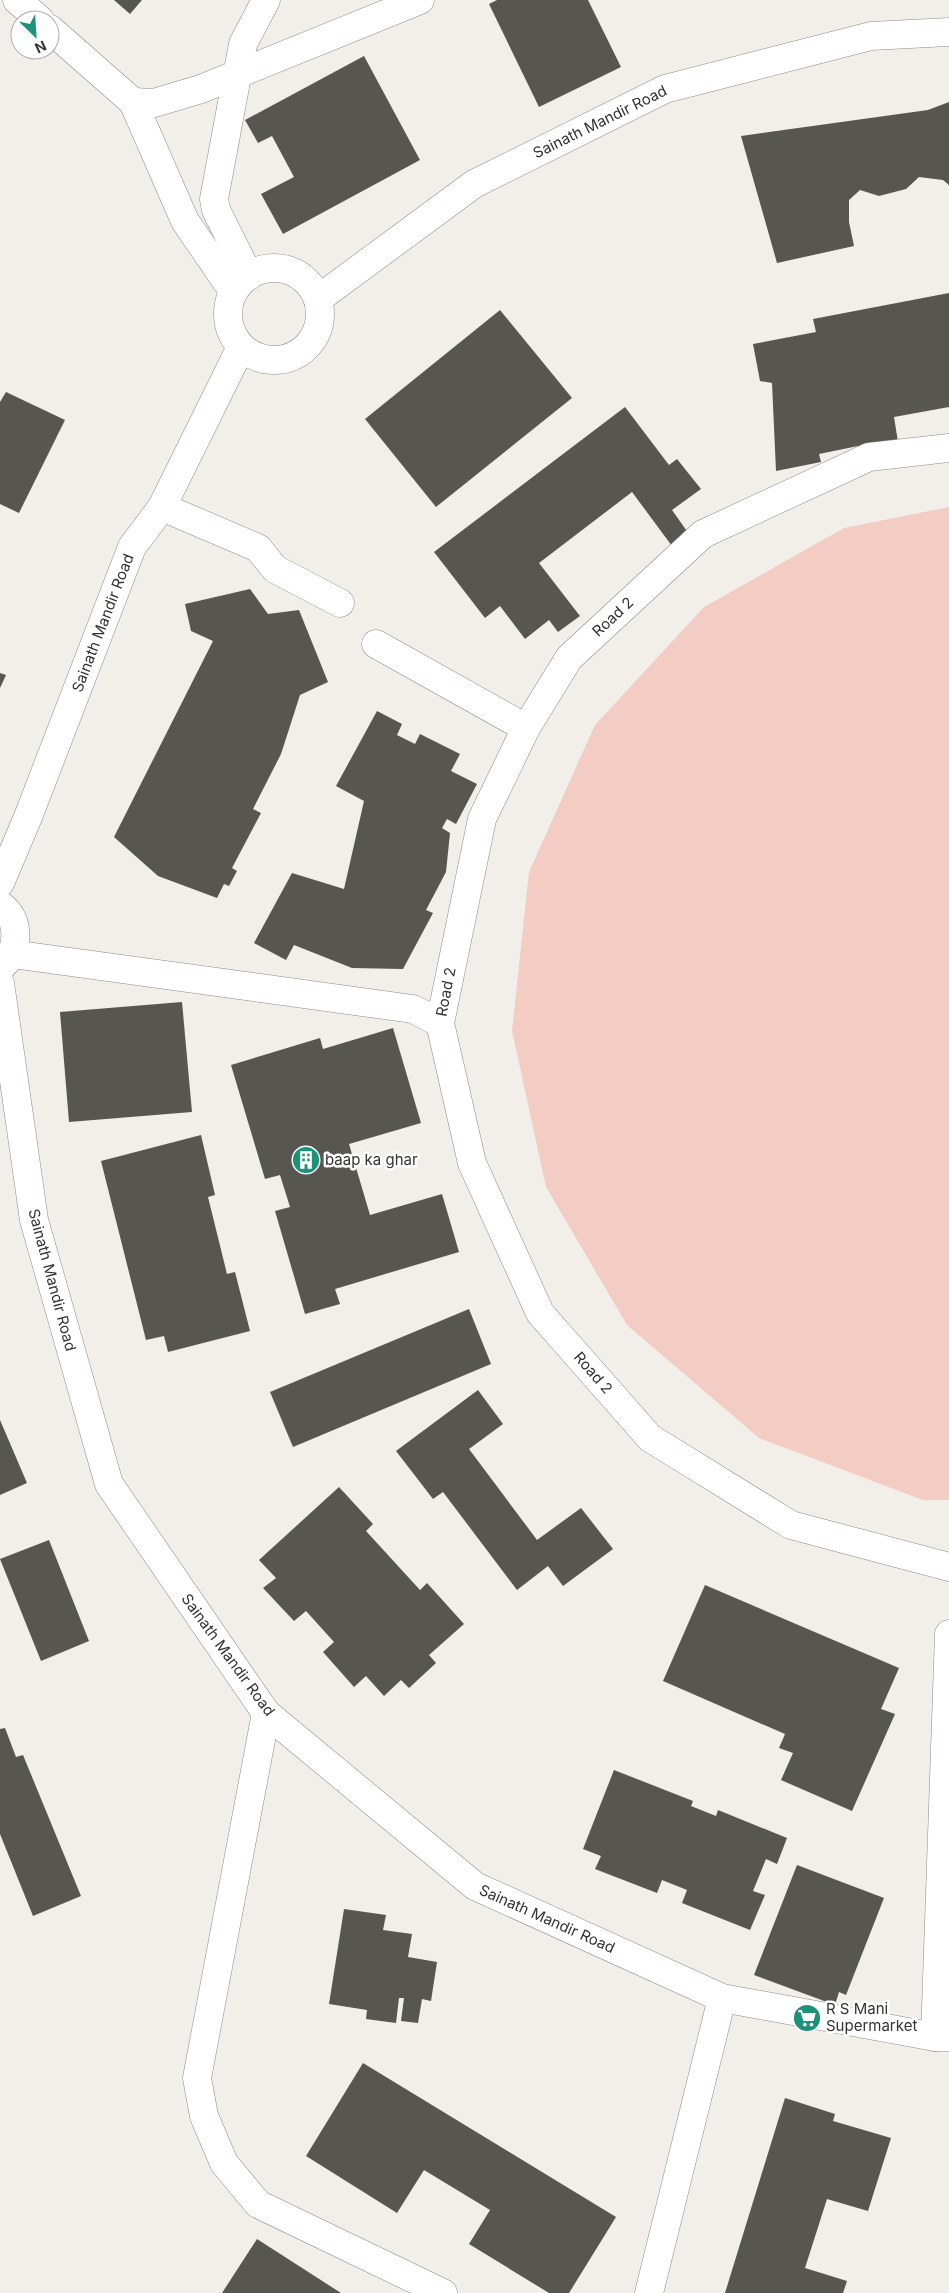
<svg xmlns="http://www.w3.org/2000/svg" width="949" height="2293" font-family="Inter,sans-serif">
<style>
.green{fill:#f3cdc4}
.building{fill:#575651}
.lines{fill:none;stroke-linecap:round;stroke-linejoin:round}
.minor-casing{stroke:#8f8b87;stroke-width:29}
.minor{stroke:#fff;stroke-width:28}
.labels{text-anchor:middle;stroke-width:5;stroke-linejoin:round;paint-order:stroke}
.street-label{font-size:15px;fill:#343331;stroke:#fff}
.poi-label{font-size:15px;fill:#343331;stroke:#fff;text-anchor:start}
</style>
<rect width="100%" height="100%" fill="#f2eeea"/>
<path class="green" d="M949 507V1500H923L759 1438 627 1325 546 1187 512 1031 529 872 595 725 704 607 844 528Z"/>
<g class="building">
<path d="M114 0H142L130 14Z"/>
<path d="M497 0H588L621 67 539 107 489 4Z"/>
<path d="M364 56 420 160 283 234 261 194 294 177 272 136 258 143 245 120Z"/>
<path d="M949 102V185L943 180 919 177 906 189 879 196 860 190 849 200V222L854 246 777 263 741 136 928 110Z"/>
<path d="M949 293V407L894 417 898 442 858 450V446L819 454 821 462 776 471 772 383 760 381 753 344 816 332 813 319Z"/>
<path d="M500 310 572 398 436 507 365 419Z"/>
<path d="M6 392 65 420 19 513 0 504V402Z"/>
<path d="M625 407 669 465 677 459 701 489 672 510 689 534 672 546 632 492 539 563 580 616 558 632 549 620 525 639 500 606 485 618 434 552Z"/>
<path d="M250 589 268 614 299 610 328 682 300 695 281 754 253 809 261 813 232 868 237 871 229 886 224 884 217 898 158 876 114 837 213 641 191 631 185 604Z"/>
<path d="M0 673 6 675 0 688Z"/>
<path d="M377 711 402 724 397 735 415 744 420 734 460 754 451 771 477 784 456 824 447 819 442 828 450 833 446 872 426 910 433 913 403 969 352 968 294 945 286 960 254 943 292 873 344 889 364 801 336 786Z"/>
<path d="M182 1002 192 1112 69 1122 60 1012Z"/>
<path d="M393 1028 421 1123 349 1144 370 1215 442 1194 459 1252 335 1289 340 1304 305 1314 275 1211 290 1207 280 1175 265 1179 231 1065 320 1038 323 1049Z"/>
<path d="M201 1135 215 1195 208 1197 227 1274 235 1272 250 1331 168 1352 164 1336 146 1340 101 1161Z"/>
<path d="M469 1309 491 1364 293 1447 270 1392Z"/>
<path d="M478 1390 503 1424 469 1449 537 1540 581 1508 613 1549 563 1586 548 1566 517 1590 443 1492 433 1499 396 1451Z"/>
<path d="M0 1420 27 1483 0 1495Z"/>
<path d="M339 1487 373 1524 366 1531 420 1590 427 1583 464 1624 429 1655 436 1663 409 1688 401 1680 384 1696 366 1676 354 1687 323 1652 334 1642 306 1611 294 1621 263 1588 276 1578 259 1560Z"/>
<path d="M49 1540 89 1641 41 1661 0 1559Z"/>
<path d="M705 1585 899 1668 881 1709 895 1714 852 1811 781 1780 793 1753 779 1748 785 1734 663 1681Z"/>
<path d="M5 1728 16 1757 23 1755 81 1896 33 1916 0 1834V1729Z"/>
<path d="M614 1770 693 1801 691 1806 716 1816 718 1810 787 1838 777 1864 766 1859 753 1891 765 1895 750 1930 682 1903 687 1890 662 1880 657 1893 595 1869 601 1856 583 1849Z"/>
<path d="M797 1865 884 1898 846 1995 839 1992 835 2005 754 1975Z"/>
<path d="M344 1909 386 1915 383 1930 412 1934 408 1957 437 1962 431 2001 422 1999 418 2023 401 2021 404 1998H399L396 2023 366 2019 367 2010 329 2004Z"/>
<path d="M363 2063 616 2217 569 2293H549L469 2244 490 2210 424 2170 397 2213 306 2156Z"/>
<path d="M785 2098 835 2114 833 2121 891 2138 868 2211 827 2199 805 2268 847 2281 843 2293H725Z"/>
<path d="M257 2239 341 2293H222Z"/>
</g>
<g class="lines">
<defs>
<g id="minor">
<path d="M17 0 40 20"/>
<path d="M50 29 133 102 185 221 233 291"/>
<path d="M133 102 154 103 201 89 420 0"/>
<circle cx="274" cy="314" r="46"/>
<path d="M249 276 216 210 214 199 243 44 266 0"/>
<path d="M318 299 474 184 665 89 871 36 949 32"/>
<path d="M949 448 869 457 703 534 569 658 526 728 482 819 440 1023 472 1163 540 1313 650 1438 791 1525 949 1567"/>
<path d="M162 507 258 548 275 569 340 603"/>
<path d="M376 644 526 728"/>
<path d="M0 883 28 817 132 547 162 507 241 347"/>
<path d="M0 905C22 919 19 953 0 968"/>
<path d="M12 954 413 1009 440 1023"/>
<path d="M0 983 34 1220 109 1484 266 1713 475 1886 722 1998 935 2037H949"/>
<path d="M266 1713 197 2078 204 2116 224 2163 258 2204 443 2293"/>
<path d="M935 2037 949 1634"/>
<path d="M649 2293 722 1998"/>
</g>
</defs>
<use href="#minor" class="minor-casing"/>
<use href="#minor" class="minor"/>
</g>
<defs>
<symbol id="building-disc" viewBox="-11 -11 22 22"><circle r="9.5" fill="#1c9378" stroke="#fff"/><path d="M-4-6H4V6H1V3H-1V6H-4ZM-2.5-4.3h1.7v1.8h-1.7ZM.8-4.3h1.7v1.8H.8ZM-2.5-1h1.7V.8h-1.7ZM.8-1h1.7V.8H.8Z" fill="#fff"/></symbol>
<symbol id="supermarket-disc" viewBox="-11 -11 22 22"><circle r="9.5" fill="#1c9378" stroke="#fff"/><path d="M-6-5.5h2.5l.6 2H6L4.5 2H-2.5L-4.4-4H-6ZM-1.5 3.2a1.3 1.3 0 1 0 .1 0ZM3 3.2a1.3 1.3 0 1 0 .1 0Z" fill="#fff"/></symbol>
</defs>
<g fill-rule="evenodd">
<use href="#building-disc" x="290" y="1144" width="32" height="32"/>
<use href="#supermarket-disc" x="791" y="2002" width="32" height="32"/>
</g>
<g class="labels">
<g class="street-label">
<text transform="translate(600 122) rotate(-26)" y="5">Sainath Mandir Road</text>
<text transform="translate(613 617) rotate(-43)" y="5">Road 2</text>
<text transform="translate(103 623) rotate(-69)" y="5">Sainath Mandir Road</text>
<text transform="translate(446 992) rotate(-79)" y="5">Road 2</text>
<text transform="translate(52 1280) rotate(75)" y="5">Sainath Mandir Road</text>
<text transform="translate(593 1373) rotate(49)" y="5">Road 2</text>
<text transform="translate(228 1655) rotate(54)" y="5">Sainath Mandir Road</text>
<text transform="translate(547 1919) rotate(24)" y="5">Sainath Mandir Road</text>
</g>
<g class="poi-label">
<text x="325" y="1165">baap ka ghar</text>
<text x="826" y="2014">R S Mani<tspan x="826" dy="17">Supermarket</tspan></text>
</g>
</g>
<g transform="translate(35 35) rotate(155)"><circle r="24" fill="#ffffff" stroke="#aeadad"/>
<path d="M0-4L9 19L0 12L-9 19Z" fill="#1c9378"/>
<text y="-8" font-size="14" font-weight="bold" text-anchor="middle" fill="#343331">N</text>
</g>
</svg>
